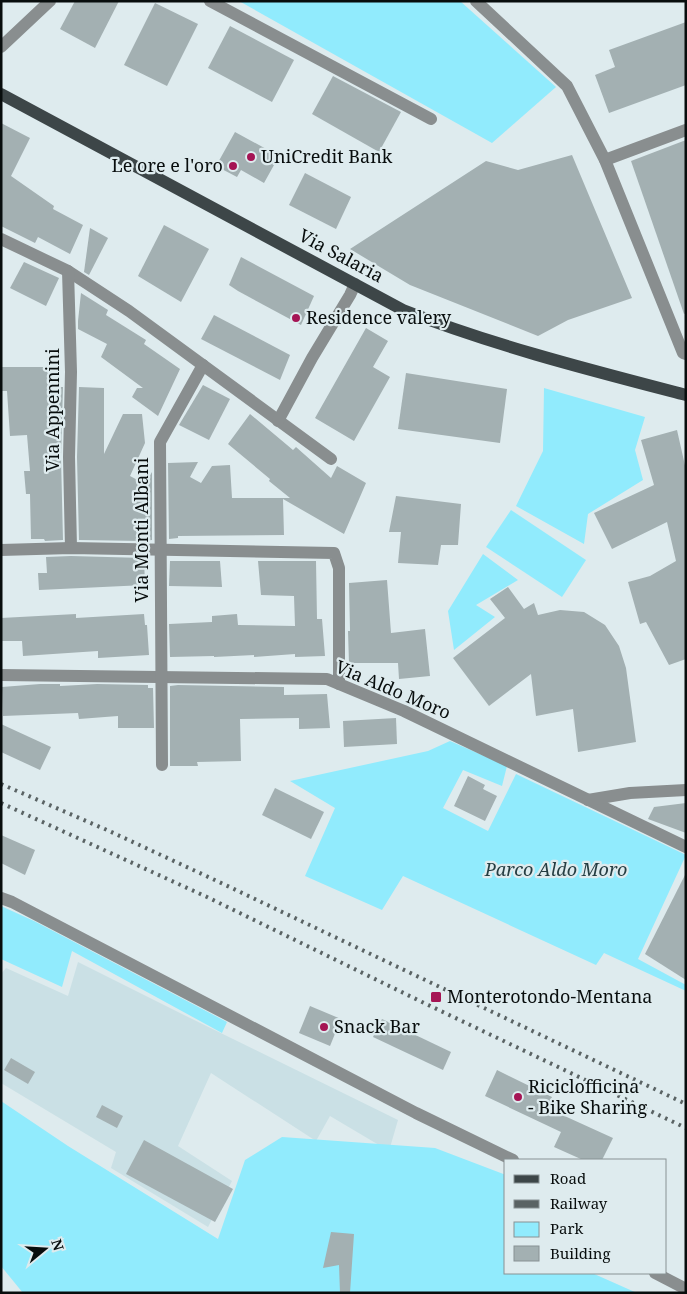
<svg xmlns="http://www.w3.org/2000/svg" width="687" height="1294" font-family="'Noto Serif',serif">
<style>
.built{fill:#cae0e5}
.green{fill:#91ebfd}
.building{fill:#a3b0b2}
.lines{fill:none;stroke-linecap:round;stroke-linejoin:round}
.minor{stroke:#898e8f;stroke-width:12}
.major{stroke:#3d4648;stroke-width:12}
.rail{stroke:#5a6364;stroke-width:4;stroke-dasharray:2.5 5;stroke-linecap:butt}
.poi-dot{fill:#a51454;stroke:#deebee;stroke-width:2}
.labels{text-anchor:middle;stroke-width:4.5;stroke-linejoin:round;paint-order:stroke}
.poi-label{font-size:18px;fill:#080d0d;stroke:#deebee;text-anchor:start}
.street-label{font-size:18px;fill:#080d0d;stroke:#deebee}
.park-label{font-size:18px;font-style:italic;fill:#253d42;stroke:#deebee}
</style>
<rect width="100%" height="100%" fill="#deebee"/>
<path class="built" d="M78 962 186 1016 398 1120 389 1151 330 1116 316 1141 211 1073 178 1146 232 1181 208 1227 111 1168 116 1152 1 1083V974L6 968 68 996Z"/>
<g class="green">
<path d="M239 1H460L556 87 492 143Z"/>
<path d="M544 388 645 417 635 450 643 480 588 514 584 544 516 506 543 451Z"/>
<path d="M511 510 586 560 562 597 486 547Z"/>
<path d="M483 554 518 580 476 605 495 617 454 650 448 611Z"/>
<path d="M450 741 507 766 502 786 463 770 443 808 488 831 516 774 686 855 638 959 686 985V991L604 953 596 965 403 876 382 910 305 876 335 808 290 781 428 751Z"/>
<path d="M1 906 34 921 227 1022 222 1033 72 951 62 987 1 959Z"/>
<path d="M1 1101 68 1146 218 1239 245 1160 282 1137 435 1148 506 1175V1273H592L637 1293H23L1 1266Z"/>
</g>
<g class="building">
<path d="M75 1H119L95 48 60 29Z"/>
<path d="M155 3 198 24 167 86 124 65Z"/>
<path d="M686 22V85L609 113 595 75 615 67 609 50Z"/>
<path d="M230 26 294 60 272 102 208 68Z"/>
<path d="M333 76 401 112 379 152 312 114Z"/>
<path d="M1 123 30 138 11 176 54 206 53 209 83 225 70 254 38 237 35 243 1 226Z"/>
<path d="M235 132 279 156 264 183 241 170 237 177 216 166Z"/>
<path d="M686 140V313L684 314 631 161Z"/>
<path d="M572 155 632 298 568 320 538 336 410 285 350 249 486 161 518 170Z"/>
<path d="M305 173 351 197 336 229 289 205Z"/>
<path d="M164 225 209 249 181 302 138 276Z"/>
<path d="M90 228 108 238 89 275 84 272Z"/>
<path d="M241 257 314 296 301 325 238 291 229 285Z"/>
<path d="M24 262 59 278 46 306 10 288Z"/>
<path d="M81 293 108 310 106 315 146 340 144 344 180 369 158 416 132 397 137 388H143L101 357 107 344 78 329V321Z"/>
<path d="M214 315 290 355 280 380 201 339Z"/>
<path d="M366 328 388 341 373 367 390 377 354 441 315 418Z"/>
<path d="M1 367H52L53 387H63L61 457 63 540 45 541 44 539H31L30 494H26L24 471H30L27 435 10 436 7 391H1Z"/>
<path d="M406 373 507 389 500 443 398 429Z"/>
<path d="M203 385 230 399 209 440 179 425Z"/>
<path d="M79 387 104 388V454L123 414H142L145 443 130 476 145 484 152 472V540L143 541 79 540 77 457Z"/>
<path d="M250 414 293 450 296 447 331 478 337 466 366 483 344 534 283 499 284 535 178 536V538L169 539 168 463 198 462 190 477 201 483 212 466 230 465 232 498H290L269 481 270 479 228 444Z"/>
<path d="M677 430 686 470V659L669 665 646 622 640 624 628 582 650 576 676 561 667 522 612 549 594 513 654 485 641 440Z"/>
<path d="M396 496 461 504 458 545H441L438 565 398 563 401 532H389Z"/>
<path d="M71 556 144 558 145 585 39 590 38 573H47L46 557Z"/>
<path d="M170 561H220L222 587 169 586Z"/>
<path d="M258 561H316L317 619H322L325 656 295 657V654L254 657V655L214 657V656L170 657 169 624 212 622V616L237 614 238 625 295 626 294 596 261 595Z"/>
<path d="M387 580 391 633 425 629 430 676 399 679 398 663H349L348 631H350L349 583Z"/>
<path d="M508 587 524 609 534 603 538 615 560 610 584 612 605 625 619 646 626 668 636 742 578 752 573 709 536 716 531 674 489 706 453 658 505 618 490 599Z"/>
<path d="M76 614V618L144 614 145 625H147L149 655 98 658V651L23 656 22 641H1V618Z"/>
<path d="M40 684H60V686L97 684 148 685V688H153L154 728H118V716L79 719 78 713 3 716 2 687Z"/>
<path d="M178 685 284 687V695L327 694 330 728 299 729V718L240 719 241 761 197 762 198 766H170V686Z"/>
<path d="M396 718 397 744 344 747 343 721Z"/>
<path d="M1 724 51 747 40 770 1 752Z"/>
<path d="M468 776 485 785 483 789 497 796 485 821 454 806Z"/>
<path d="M275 788 324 812 311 839 262 815Z"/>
<path d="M686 803V833L648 819 654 807Z"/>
<path d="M1 835 35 850 25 875 1 863Z"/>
<path d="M686 873V980L645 954Z"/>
<path d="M310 1006 341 1019 330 1046 299 1033Z"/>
<path d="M382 1019 451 1052 443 1070 373 1037Z"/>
<path d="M11 1058 35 1072 28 1084 4 1070Z"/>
<path d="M497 1070 552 1097 547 1108 613 1138 602 1160H583L554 1147 561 1132 485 1096Z"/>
<path d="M102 1105 123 1116 117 1128 96 1117Z"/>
<path d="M144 1140 233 1189 215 1222 126 1174Z"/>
<path d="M331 1232 354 1234 350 1293H340L339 1265 323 1268Z"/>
</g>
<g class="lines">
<g class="minor">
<path d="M210 1 431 119"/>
<path d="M476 1 567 86 605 160 683 353 686 354"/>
<path d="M1 47 50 1"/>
<path d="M605 160 686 130"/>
<path d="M1 239 68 271 129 311 331 459"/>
<path d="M68 271 71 372 69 457 71 548"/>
<path d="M278 421 312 358 350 295 355 284"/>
<path d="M1 550 71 548 334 553 339 568V684"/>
<path d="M1 675 327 679 404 711 686 847"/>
<path d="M162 765 160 442 203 365"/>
<path d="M588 800 630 793 686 790"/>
<path d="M1 898 12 902 416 1113 513 1160"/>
<path d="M655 1273 686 1289"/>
</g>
<path class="major" d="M1 94 403 310C495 346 590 370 686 395"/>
<g class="rail">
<path d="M1 784 107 830 217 881 686 1104"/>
<path d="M1 803 207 897 422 1002 686 1128"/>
</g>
</g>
<g class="poi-dot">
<circle cx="251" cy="157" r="5"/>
<circle cx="233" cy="166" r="5"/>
<circle cx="296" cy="318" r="5"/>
<rect x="430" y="991" width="12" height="12" rx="2.5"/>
<circle cx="324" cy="1027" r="5"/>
<circle cx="518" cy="1097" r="5"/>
</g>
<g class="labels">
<g class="poi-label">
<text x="261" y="163">UniCredit Bank</text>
<text x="223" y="172" text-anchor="end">Le ore e l'oro</text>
<text x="306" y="324">Residence valery</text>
<text x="447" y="1003">Monterotondo-Mentana</text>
<text x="334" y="1033">Snack Bar</text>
<text x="528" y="1093">Riciclofficina<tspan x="528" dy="21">- Bike Sharing</tspan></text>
</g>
<g class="street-label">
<text transform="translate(341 256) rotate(28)" y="6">Via Salaria</text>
<text transform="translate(53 410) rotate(-90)" y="6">Via Appennini</text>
<text transform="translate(142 530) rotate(-90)" y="6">Via Monti Albani</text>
<text transform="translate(393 690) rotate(23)" y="6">Via Aldo Moro</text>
</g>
<g class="park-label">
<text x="556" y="876">Parco Aldo Moro</text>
</g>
</g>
<rect width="687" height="1294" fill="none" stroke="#080d0d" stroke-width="5"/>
<rect x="504" y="1159" width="162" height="115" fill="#deebee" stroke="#889294"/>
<rect x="514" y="1175" width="25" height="8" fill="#3d4648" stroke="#889294"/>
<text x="550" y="1184" font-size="15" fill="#080d0d">Road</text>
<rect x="514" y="1200" width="25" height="8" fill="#5a6364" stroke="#889294"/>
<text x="550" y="1209" font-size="15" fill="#080d0d">Railway</text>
<rect x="514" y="1222" width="25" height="15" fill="#91ebfd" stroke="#889294"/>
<text x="550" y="1234" font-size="15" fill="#080d0d">Park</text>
<rect x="514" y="1246" width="25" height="15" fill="#a3b0b2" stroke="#889294"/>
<text x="550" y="1259" font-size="15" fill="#080d0d">Building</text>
<g transform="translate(45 1249) rotate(72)" stroke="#deebee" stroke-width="4" paint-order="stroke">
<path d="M0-4L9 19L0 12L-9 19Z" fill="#080d0d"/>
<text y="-8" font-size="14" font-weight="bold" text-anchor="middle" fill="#080d0d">N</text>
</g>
</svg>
